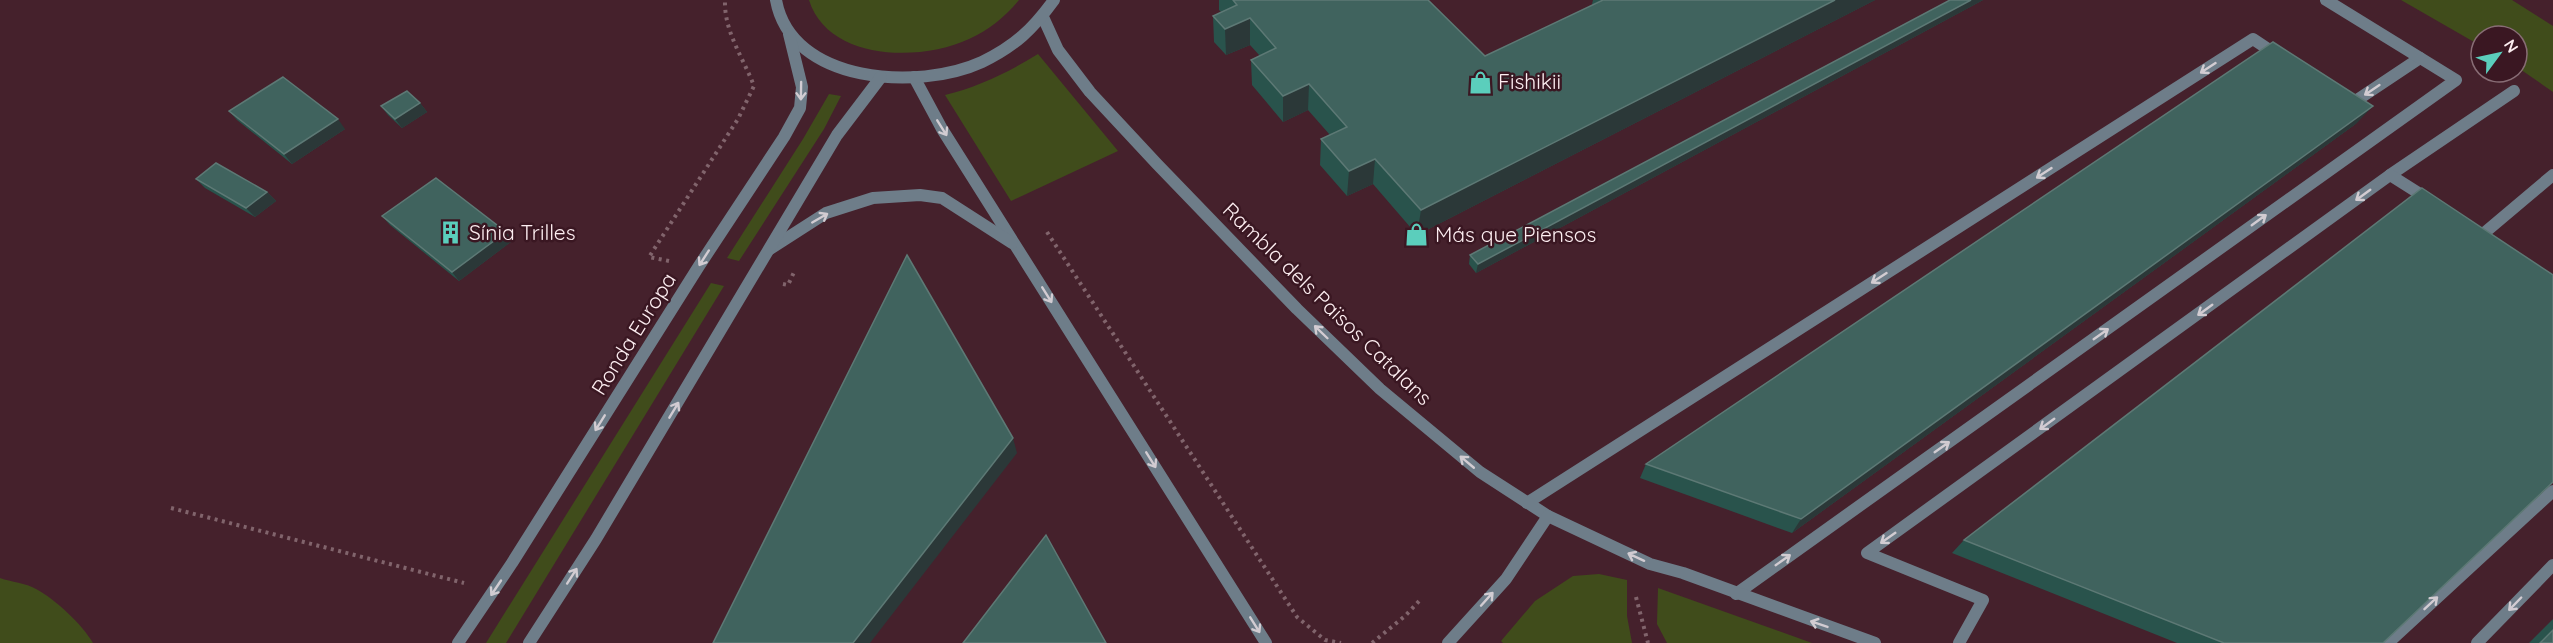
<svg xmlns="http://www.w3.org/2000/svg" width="2553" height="643" font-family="Quicksand,sans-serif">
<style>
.green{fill:#404c1b}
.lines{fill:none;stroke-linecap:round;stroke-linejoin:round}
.path{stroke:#81646c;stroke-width:4;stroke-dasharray:3 4.5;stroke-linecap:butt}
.service{stroke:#6e7d89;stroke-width:12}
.minor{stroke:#6e7d89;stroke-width:12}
.tertiary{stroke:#6e7d89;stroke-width:12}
.wall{fill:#29534c}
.shaded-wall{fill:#2b3838}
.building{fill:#40635e;stroke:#5d7975;stroke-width:1.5}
.oneway{stroke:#d2ccd2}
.labels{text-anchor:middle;stroke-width:5;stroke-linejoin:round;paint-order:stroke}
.poi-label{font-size:21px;fill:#fdeef1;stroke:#3a1722;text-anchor:start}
.street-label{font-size:21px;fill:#fdeef1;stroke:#3a1722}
</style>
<rect width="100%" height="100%" fill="#45212c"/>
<g class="green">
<path d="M809 0H1019C1005 17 989 30 969 39 920 62 828 61 809 0Z"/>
<path d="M2401 0H2512L2553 26V92L2517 67V36H2481V46Z"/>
<path d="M1038 54 1118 151 1011 201 945 95C978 87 1009 72 1038 54Z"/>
<path d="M829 94 841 96 824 129 739 261 727 258 803 139Z"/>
<path d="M711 283 724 286 506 643H486Z"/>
<path d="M1599 574 1627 580V616L1632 643H1503L1501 641 1535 601 1573 576Z"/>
<path d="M0 578C11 582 26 583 36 589 55 599 82 624 93 643H0Z"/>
<path d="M1658 588 1812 643H1667L1657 624Z"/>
</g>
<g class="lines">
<g class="path">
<path d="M1047 232 1297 617 1325 640 1341 643"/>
<path d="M669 261 649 257 738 119 754 86C743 57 724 32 725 0"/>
<path d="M783 284 788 285 795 270"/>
<path d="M171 508 464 583"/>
<path d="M1636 597 1648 643"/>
<path d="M1372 643 1405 616 1421 599"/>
</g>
<g class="service">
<path d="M2346 100 2351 104 2420 58"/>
<path d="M2390 175 2514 91"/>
<path d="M2483 234 2553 175"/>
<path d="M1527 503 2253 39 2277 55"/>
<path d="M1736 594 2456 80 2326 0"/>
<path d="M1959 643 1983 600 1867 553 2390 175 2428 199"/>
<path d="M2388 643 2553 491"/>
<path d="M2477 643 2553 565"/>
</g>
<g class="minor">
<path d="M1043 17 1058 50 1090 92 1157 164 1297 309 1380 389 1480 472 1548 516 1650 564 1683 573 1875 643"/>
<path d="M914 77 942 129 1266 643"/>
<path d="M770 249 826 213 873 198 920 195 942 198 1012 243"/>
<path d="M1448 643 1506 579 1548 516"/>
</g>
<g class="tertiary">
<path d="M776 0C791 84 919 91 982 62 1015 46 1033 29 1054 0"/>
<path d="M458 643 512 563 699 266 784 137 800 108 802 87 789 34"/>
<path d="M529 643 596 539 837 135 881 77"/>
</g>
</g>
<g class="wall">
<path d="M1219 0H1428L1485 56 1593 5 1592 4 1593 0H1875L1417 235 1373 184 1347 196 1320 165 1321 139 1330 135 1308 110 1283 122 1252 85 1251 60 1260 56 1250 45 1226 55 1214 42 1213 16 1221 12 1219 10Z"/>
<path d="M1950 0H1983L1476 273 1469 264 1470 255Z"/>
<path d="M420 103 427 112 402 128 388 115 381 106Z"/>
<path d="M229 111 345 129 292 164 237 120Z"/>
<path d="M2357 123 1792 533 1640 478 1646 464Z"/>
<path d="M196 179 267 192 276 201 255 217 205 188Z"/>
<path d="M382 216 506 232 512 241 459 281 390 225Z"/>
<path d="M1964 540 2383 643H2177L1952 553Z"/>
<path d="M2553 619V643H2529Z"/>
</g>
<g class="shaded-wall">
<path d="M1835 0H1875L1417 235 1421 210Z"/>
<path d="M1971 0H1983L1476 273 1478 264Z"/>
<path d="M1250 18V45L1226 55 1225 29Z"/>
<path d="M1309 84 1308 110 1283 122V96Z"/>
<path d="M420 103 427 112 402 128 395 119Z"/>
<path d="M2373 106 2357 123 1792 533 1801 519Z"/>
<path d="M338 119 345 129 292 164 284 154Z"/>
<path d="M1375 159 1373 184 1347 196 1349 171Z"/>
<path d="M267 192 276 201 255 217 246 208Z"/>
<path d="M506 232 512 241 459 281 452 272Z"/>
<path d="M1013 438 1017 453 870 643H853Z"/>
</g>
<g class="building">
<path d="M1233 0H1428L1485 56 1603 0H1835L1421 210 1375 159 1349 171 1321 139 1347 127 1309 84 1283 96 1251 60 1276 48 1250 18 1225 29 1213 16 1237 5Z"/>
<path d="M1950 0H1971L1478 264 1470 255Z"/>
<path d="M2273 42 2373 106 1801 519 1646 464Z"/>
<path d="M283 77 338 119 284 154 229 111Z"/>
<path d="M407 91 420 103 395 119 381 106Z"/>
<path d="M216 163 267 192 246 208 196 179Z"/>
<path d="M436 178 506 232 452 272 382 216Z"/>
<path d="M2422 188 2553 275V482L2383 643H2224L1964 540Z"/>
<path d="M907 255 1013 438 853 643H713Z"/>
<path d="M1046 535 1106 643H963Z"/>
<path d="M2553 630V643H2540Z"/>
</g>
<defs><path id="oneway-shaft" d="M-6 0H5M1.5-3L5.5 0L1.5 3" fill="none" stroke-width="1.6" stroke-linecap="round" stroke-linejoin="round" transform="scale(1.5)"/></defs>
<g class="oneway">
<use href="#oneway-shaft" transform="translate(2208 68) rotate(147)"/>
<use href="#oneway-shaft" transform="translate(2372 90) rotate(146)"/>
<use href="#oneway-shaft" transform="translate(801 91) rotate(91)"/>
<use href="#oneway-shaft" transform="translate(942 128) rotate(58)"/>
<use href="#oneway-shaft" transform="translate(2044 173) rotate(147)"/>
<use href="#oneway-shaft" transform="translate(2363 195) rotate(144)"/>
<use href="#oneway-shaft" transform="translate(820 218) rotate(-30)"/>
<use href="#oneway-shaft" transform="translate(2259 220) rotate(-36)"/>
<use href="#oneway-shaft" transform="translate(704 258) rotate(123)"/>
<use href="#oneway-shaft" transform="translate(1879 278) rotate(147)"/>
<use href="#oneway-shaft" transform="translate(1047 295) rotate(58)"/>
<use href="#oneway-shaft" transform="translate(2205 310) rotate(144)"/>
<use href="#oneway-shaft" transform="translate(1321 332) rotate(-136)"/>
<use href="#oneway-shaft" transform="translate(2101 334) rotate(-35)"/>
<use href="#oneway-shaft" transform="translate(674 410) rotate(-59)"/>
<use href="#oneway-shaft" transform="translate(600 423) rotate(122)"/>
<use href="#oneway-shaft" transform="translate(2047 424) rotate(144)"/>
<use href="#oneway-shaft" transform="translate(1942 447) rotate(-35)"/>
<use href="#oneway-shaft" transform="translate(1151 460) rotate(58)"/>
<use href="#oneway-shaft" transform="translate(1467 462) rotate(-140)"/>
<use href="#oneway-shaft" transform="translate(1888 538) rotate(145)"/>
<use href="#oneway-shaft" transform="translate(1636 557) rotate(-155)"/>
<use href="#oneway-shaft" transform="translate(1783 560) rotate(-35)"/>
<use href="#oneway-shaft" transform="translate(572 576) rotate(-57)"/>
<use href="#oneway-shaft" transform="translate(496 588) rotate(124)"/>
<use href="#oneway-shaft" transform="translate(1487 599) rotate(-48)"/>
<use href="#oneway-shaft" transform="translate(2431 603) rotate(-43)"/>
<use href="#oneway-shaft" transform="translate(2515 604) rotate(134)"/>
<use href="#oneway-shaft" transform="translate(1819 624) rotate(-161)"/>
<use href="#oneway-shaft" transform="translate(1255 625) rotate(58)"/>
</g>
<defs>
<symbol id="shop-bare" viewBox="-9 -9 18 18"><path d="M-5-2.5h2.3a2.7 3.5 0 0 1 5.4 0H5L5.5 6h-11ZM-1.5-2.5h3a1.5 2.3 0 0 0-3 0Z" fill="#5bcebc" stroke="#3a1722" stroke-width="2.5" paint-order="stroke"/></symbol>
<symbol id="building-bare" viewBox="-9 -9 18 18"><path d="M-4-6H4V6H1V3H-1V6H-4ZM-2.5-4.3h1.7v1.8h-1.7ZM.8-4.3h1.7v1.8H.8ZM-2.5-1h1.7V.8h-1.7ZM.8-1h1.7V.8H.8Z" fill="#5bcebc" stroke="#3a1722" stroke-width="2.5" paint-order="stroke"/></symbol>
</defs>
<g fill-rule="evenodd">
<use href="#shop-bare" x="1464" y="66" width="33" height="33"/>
<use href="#building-bare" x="434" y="216" width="33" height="33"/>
<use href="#shop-bare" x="1400" y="218" width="33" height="33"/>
</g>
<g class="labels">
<g class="poi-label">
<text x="1498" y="89">Fishikii</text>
<text x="469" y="240">Sínia Trilles</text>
<text x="1435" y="242">Más que Piensos</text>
</g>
<g class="street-label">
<text transform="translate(1327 304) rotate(44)" y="7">Rambla dels Països Catalans</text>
<text transform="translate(634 334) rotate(-58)" y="7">Ronda Europa</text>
</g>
</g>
<g transform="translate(2499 54) rotate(57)"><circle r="28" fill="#3a1722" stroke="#886d75" stroke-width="1.5"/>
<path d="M0-4.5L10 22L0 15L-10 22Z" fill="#5bcebc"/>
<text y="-9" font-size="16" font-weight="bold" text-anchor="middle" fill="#fdeef1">N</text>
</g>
</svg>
